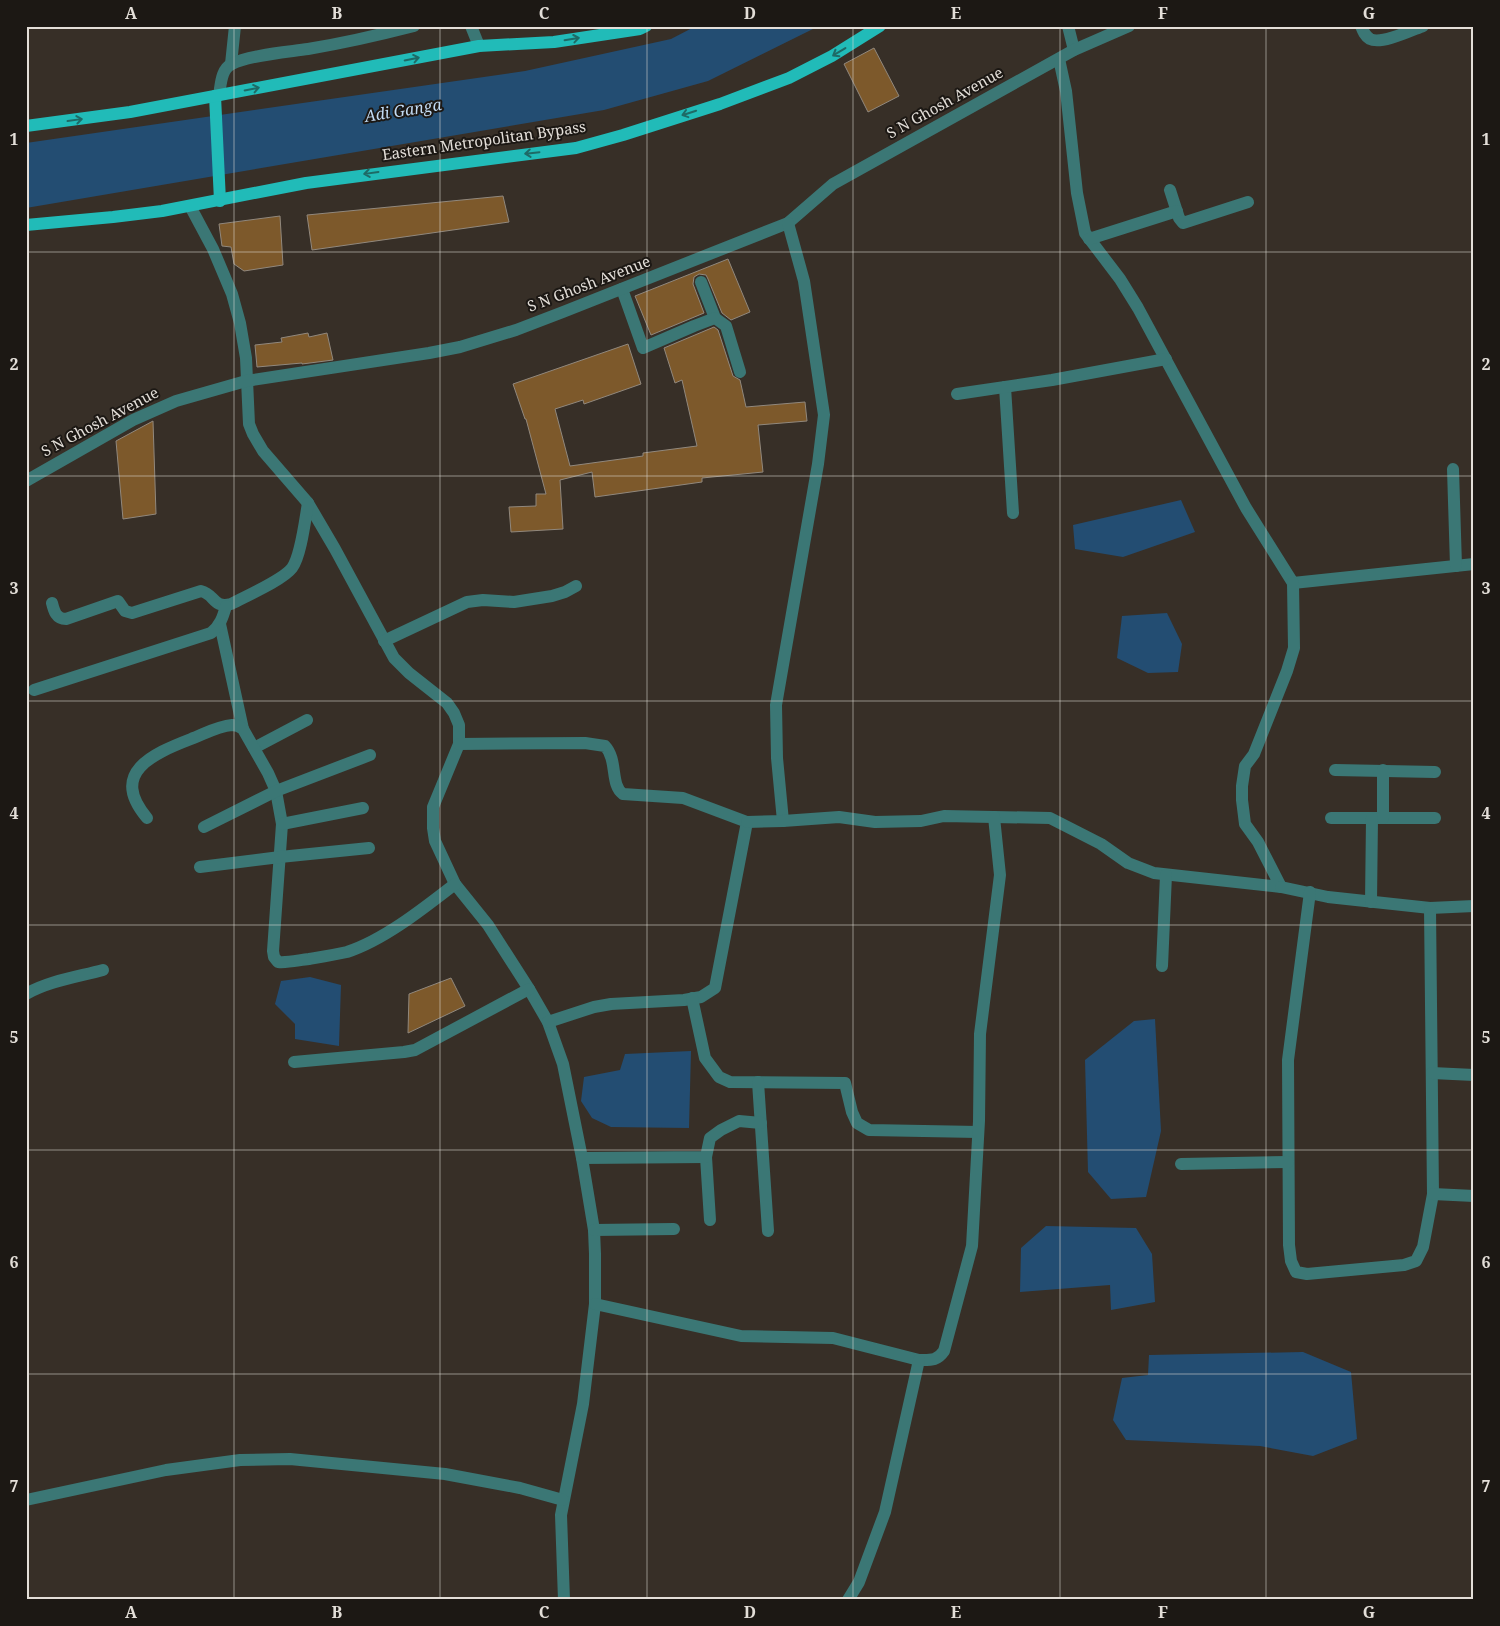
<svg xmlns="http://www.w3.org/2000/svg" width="1500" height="1626" font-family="'Noto Serif',serif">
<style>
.water{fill:#234d72}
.building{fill:#7d592b;stroke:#91887d}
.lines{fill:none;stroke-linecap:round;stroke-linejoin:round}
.minor{stroke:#3b7775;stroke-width:12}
.major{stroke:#21bbb8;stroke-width:12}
.oneway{stroke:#1e6a66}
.grid{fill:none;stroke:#e3ded8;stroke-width:1;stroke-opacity:0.55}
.labels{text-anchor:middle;stroke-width:4;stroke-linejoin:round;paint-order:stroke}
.street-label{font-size:15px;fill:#e3ded8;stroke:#1c1814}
.water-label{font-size:16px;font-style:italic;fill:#c1daf3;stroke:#1c1814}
.neatline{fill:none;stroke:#e3ded8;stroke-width:2}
.grid-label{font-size:16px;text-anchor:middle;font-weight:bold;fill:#e3ded8}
</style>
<rect width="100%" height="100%" fill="#372f27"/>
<g class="water">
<path d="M696 26H819L708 81 604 110 26 208V143L525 71 671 39Z"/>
<path d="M1181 500 1195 532 1123 557 1075 549 1073 525Z"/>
<path d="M1167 613 1182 644 1178 672 1148 673 1117 658 1122 616Z"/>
<path d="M310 977 341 985 339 1046 295 1039V1024L275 1004 281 981Z"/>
<path d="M1155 1019 1161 1131 1146 1197 1111 1199 1088 1172 1085 1060 1134 1021Z"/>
<path d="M691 1051 689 1128 611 1127 592 1118 581 1101 584 1077 620 1070 625 1054Z"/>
<path d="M1046 1226 1136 1228 1152 1254 1155 1302 1111 1310 1110 1285 1020 1292 1021 1248Z"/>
<path d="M1303 1352 1351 1372 1357 1439 1313 1456 1260 1446 1126 1440 1113 1420 1122 1378 1148 1375 1149 1355Z"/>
</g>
<g class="building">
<path d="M874 48 899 96 868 112 844 64Z"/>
<path d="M503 196 509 222 312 250 307 215Z"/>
<path d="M280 216 283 265 244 271 234 264 231 247 222 246 219 224Z"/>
<path d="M728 259 750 312 731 320 722 313 708 279 706 275 699 274 694 277 693 284 704 313 651 335 635 296Z"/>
<path d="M714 327 718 330 733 376 740 380 746 407 805 402 807 421 758 425 763 472 702 478V482L595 497 592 472 560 480 563 529 511 532 509 507 536 506V494H546L526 419H525L513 384 628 344 641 384 584 404 583 400 555 409 570 466 643 456V453L697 446 682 380 675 383 664 348Z"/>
<path d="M308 333 309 337 327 333 333 360 302 364V363L257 367 255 345 282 342 281 338Z"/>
<path d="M153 421 156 514 123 519 116 441Z"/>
<path d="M451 978 465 1006 408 1033 409 994Z"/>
</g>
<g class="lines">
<g class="minor">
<path d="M471 26 479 46"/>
<path d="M1068 26 1074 50"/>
<path d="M1361 26C1363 31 1365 36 1370 39 1381 45 1412 30 1423 26"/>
<path d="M1059 59 1066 91 1077 193 1085 233 1120 279 1138 308 1246 508 1293 583 1474 564"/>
<path d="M231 64 235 26"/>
<path d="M219 95C221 84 221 69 232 64 249 55 288 52 308 49 344 43 379 35 414 26"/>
<path d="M1170 190 1179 218 1183 223 1248 202"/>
<path d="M190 206 213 249 232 294 240 323 246 358 249 424 253 434 263 451 308 503 335 549 394 658 409 673 447 703 454 713 459 725V744L433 807V828L435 841 455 884 488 925 529 989 548 1022 563 1064 582 1158 594 1230 595 1254V1304L583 1404 561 1515 564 1600"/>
<path d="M1089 239 1177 211"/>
<path d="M701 282 715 318"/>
<path d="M622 289 643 348 694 326 715 318 726 326 740 372"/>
<path d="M1005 387 1013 513"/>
<path d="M957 394 1052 380 1166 359"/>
<path d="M1453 469 1456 566"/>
<path d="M26 481 133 420 176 401 246 381 429 353 460 347 516 330 563 312 788 223 833 184 1074 50 1129 26"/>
<path d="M52 603C54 611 56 619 66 619L118 601 125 611 132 613 201 591C215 594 213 609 231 604 246 596 283 580 292 568 301 556 305 520 308 503"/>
<path d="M220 624 243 729"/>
<path d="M384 641 467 602 483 600 514 602 552 596 565 592 576 586"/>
<path d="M34 690 211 633C220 626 223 617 226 606"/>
<path d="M459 744 585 743 605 746C618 760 610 785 623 794L683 798 747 822 715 988 701 997 684 1000 611 1004 594 1007 548 1022"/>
<path d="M254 748 307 720"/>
<path d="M1335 770 1435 772"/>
<path d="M147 818C109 773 152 754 191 739 204 734 218 726 232 725 237 725 239 726 243 729L268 773 276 791 282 824 273 951 274 957 278 962C288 963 299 960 309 959 321 957 334 955 347 952 384 940 424 908 455 884"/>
<path d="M1331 818H1435"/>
<path d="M1383 818V770"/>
<path d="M783 821 777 758 776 705 818 464 824 415 804 281 788 223"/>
<path d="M747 822 783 821 839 817 875 822 921 821 944 816 1050 818 1101 844 1128 863 1154 873 1281 887 1258 842 1245 824 1242 800V786L1245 766 1254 754 1287 671 1294 648 1293 583"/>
<path d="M282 824 363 808"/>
<path d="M204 827 276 791 370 755"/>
<path d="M200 867 280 857 369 848"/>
<path d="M1281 887 1328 897 1430 908 1474 906"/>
<path d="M1310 892 1288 1060 1289 1245 1291 1261 1296 1272 1307 1274 1404 1265 1416 1261 1423 1247 1433 1194 1430 908"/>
<path d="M1371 902 1372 818"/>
<path d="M1162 966 1166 875"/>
<path d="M26 994C49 981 77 977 103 970"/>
<path d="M692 998 705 1058 719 1077 730 1082 845 1083 852 1112 857 1123 869 1130 978 1132"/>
<path d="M294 1062 404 1052 415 1050 529 989"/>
<path d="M1432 1073 1474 1075"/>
<path d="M758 1082 768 1231"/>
<path d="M706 1157 710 1220"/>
<path d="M582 1158 706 1157 710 1138 721 1130 739 1121 761 1123"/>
<path d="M1181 1164 1288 1162"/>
<path d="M1433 1194 1474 1196"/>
<path d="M594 1230 674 1229"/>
<path d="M595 1304 741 1336 833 1338 919 1360C931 1360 937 1361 944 1351L972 1246 979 1121 980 1034 1000 875 994 817"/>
<path d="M26 1500 166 1470 240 1460 290 1459 445 1474 520 1488 563 1500"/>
<path d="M848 1600 859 1582 885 1512 919 1360"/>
</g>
<g class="major">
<path d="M215 96 220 201"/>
<path d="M26 126 130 112 479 46 554 42 640 29 646 26"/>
<path d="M26 225 113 217 162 211 306 183 576 148 623 135 720 104 789 78 832 56 880 26"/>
</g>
</g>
<defs><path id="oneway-shaft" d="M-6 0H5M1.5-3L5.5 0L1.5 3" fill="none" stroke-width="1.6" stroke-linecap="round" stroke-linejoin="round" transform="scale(1.25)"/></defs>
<g class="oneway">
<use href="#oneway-shaft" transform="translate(572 39) rotate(-9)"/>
<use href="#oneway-shaft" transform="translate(839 52) rotate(149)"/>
<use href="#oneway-shaft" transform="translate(412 59) rotate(-11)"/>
<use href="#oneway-shaft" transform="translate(252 89) rotate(-11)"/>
<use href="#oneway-shaft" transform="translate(689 113) rotate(162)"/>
<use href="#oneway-shaft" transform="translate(75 120) rotate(-8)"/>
<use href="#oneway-shaft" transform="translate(532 153) rotate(174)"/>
<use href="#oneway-shaft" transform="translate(371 173) rotate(172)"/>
</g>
<path class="grid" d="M234 26V1600M440 26V1600M647 26V1600M853 26V1600M1060 26V1600M1266 26V1600M26 252H1474M26 476H1474M26 701H1474M26 925H1474M26 1150H1474M26 1374H1474"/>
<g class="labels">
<g class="street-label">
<text transform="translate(945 103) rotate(-29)" y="5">S N Ghosh Avenue</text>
<text transform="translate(484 141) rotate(-8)" y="5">Eastern Metropolitan Bypass</text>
<text transform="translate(589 284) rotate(-21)" y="5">S N Ghosh Avenue</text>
<text transform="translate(100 422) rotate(-28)" y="5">S N Ghosh Avenue</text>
</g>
<g class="water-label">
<text transform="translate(403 110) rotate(-9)" y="6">Adi Ganga</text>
</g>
</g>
<rect width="1500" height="1626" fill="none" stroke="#1c1814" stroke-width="55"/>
<rect x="28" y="28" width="1444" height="1570" class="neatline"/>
<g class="grid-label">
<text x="131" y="19">A</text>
<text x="337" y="19">B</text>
<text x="544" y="19">C</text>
<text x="750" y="19">D</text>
<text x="956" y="19">E</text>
<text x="1163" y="19">F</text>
<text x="1369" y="19">G</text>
<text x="14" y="145">1</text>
<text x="1486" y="145">1</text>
<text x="14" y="370">2</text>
<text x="1486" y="370">2</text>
<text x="14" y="594">3</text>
<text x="1486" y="594">3</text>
<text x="14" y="819">4</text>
<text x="1486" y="819">4</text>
<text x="14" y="1043">5</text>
<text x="1486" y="1043">5</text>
<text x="14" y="1268">6</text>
<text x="1486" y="1268">6</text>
<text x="14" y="1492">7</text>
<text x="1486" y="1492">7</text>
<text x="131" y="1618">A</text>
<text x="337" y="1618">B</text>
<text x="544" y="1618">C</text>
<text x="750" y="1618">D</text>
<text x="956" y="1618">E</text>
<text x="1163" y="1618">F</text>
<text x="1369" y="1618">G</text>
</g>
</svg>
